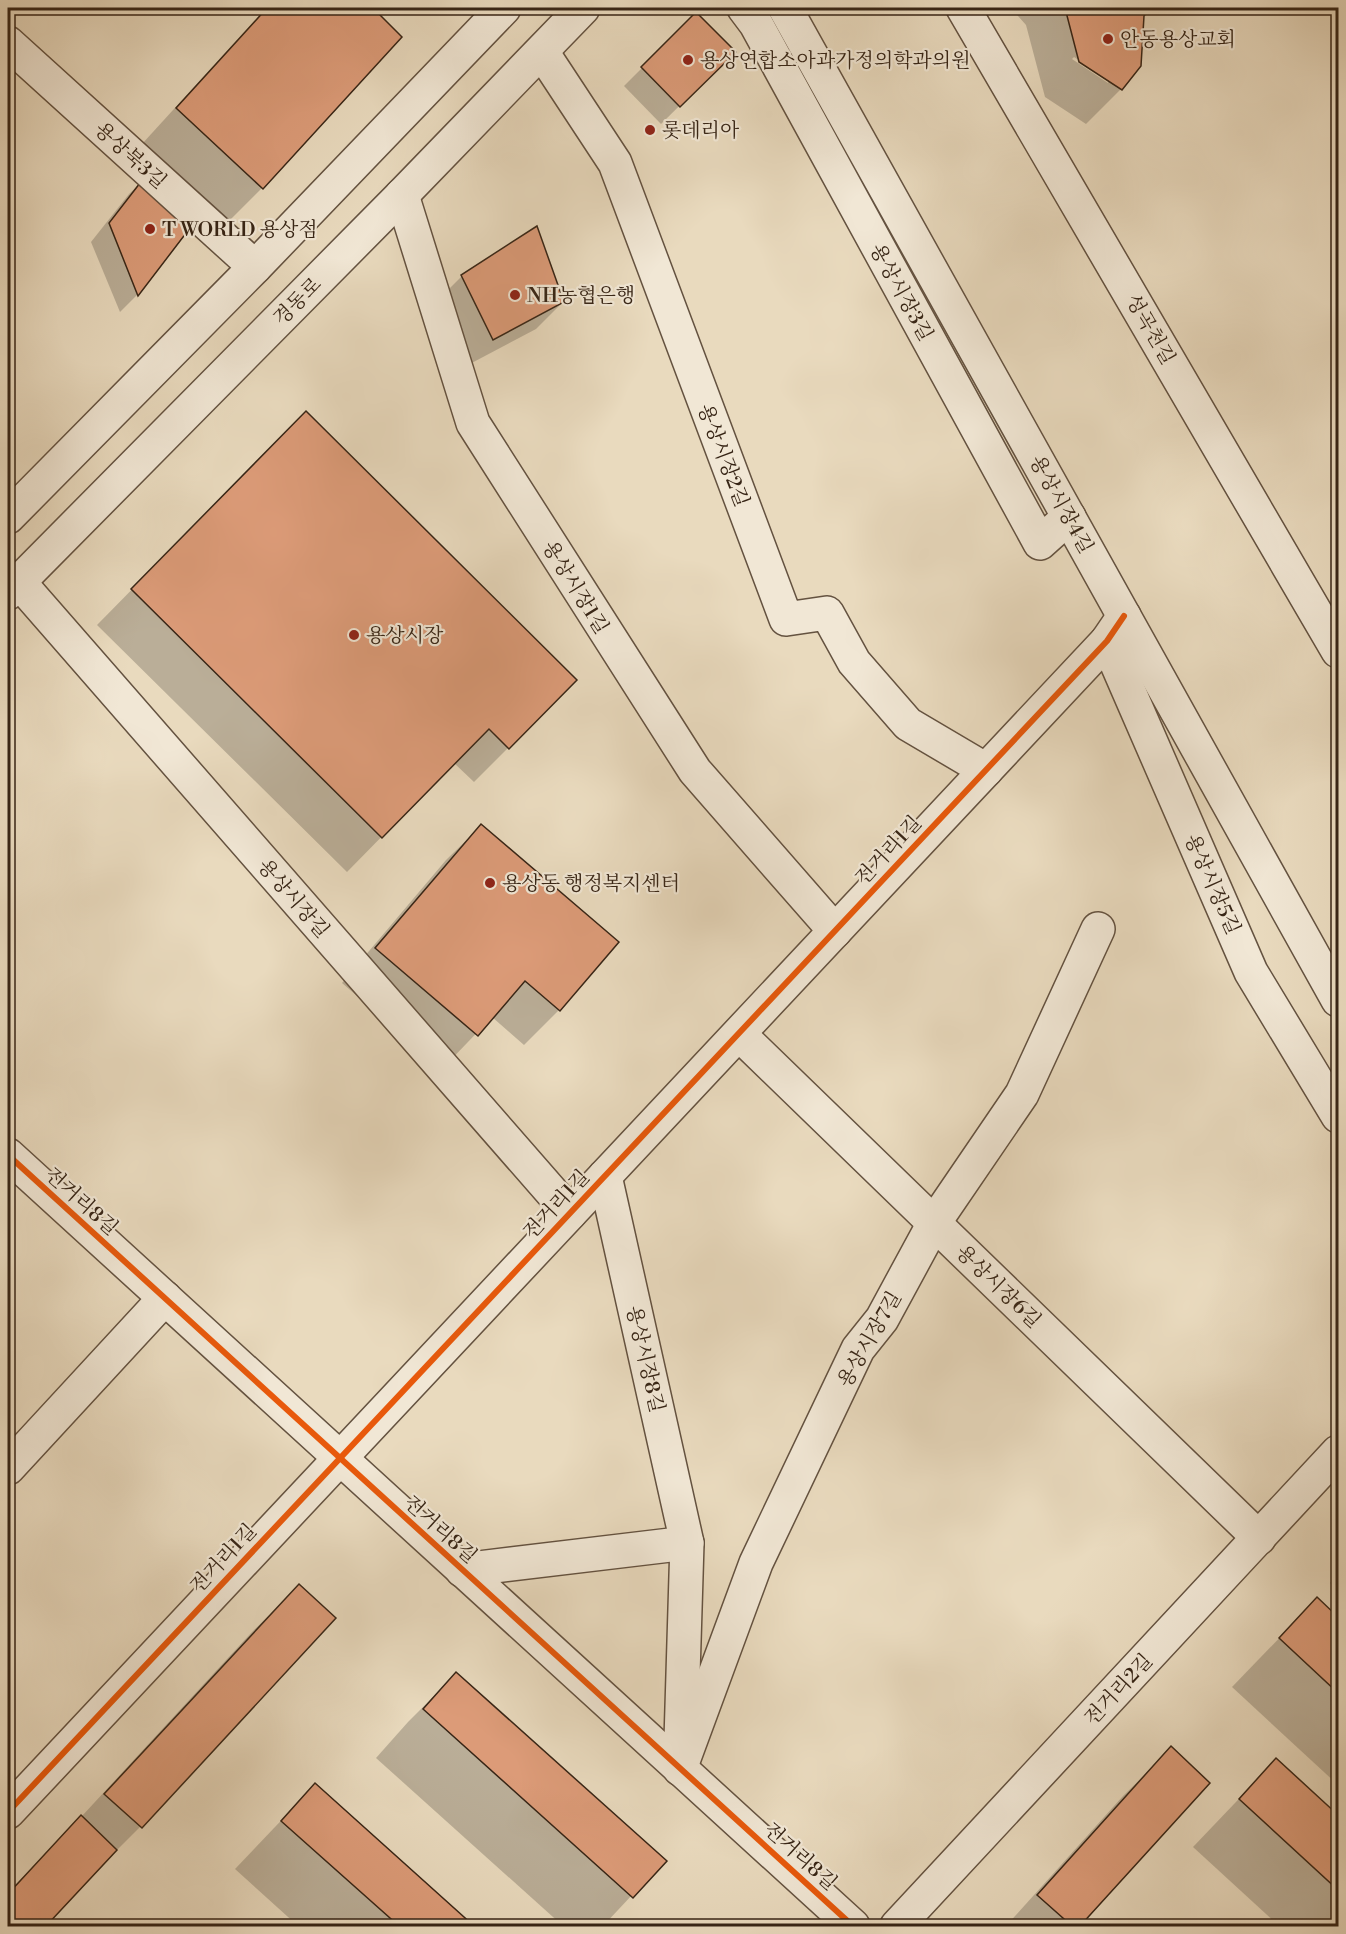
<svg xmlns="http://www.w3.org/2000/svg" width="1346" height="1934" font-family="'Libre Bodoni','Noto Serif KR',serif">
<style>
.shadow{fill:#0003;fill-rule:evenodd}
.building{fill:#dc9b78;stroke:#372516;stroke-width:1.5}
.lines{fill:none;stroke-linecap:round;stroke-linejoin:round}
.minor-casing{stroke:#645240;stroke-width:36}
.minor{stroke:#f1e7d5;stroke-width:33}
.cycleway-casing{stroke:#f1e7d5;stroke-width:10}
.cycleway{stroke:#e8590c;stroke-width:6}
.poi-dot{fill:#8f2418;stroke:#f1e7d5;stroke-width:2}
.labels{text-anchor:middle;stroke-width:4.5;stroke-linejoin:round;paint-order:stroke}
.poi-label{font-size:20px;fill:#372516;stroke:#f1e7d5;text-anchor:start}
.street-label{font-size:20px;fill:#372516;stroke:#f1e7d5}
</style>
<rect width="100%" height="100%" fill="#e9dabe"/>
<filter id="stains"><feTurbulence type="fractalNoise" baseFrequency=".00333" numOctaves="4"/><feColorMatrix values="0 0 0 0 .2 0 0 0 0 .09 0 0 0 0 .02 0 0 0 .5 -.17"/></filter>
<radialGradient id="worn" r=".72"><stop offset=".6" stop-color="#630" stop-opacity="0"/><stop offset="1" stop-color="#630" stop-opacity=".3"/></radialGradient>
<g class="shadow">
<path d="M266 8H371L400 37 262 188 227 223 142 144Z"/>
<path d="M1011 8H1148L1142 15 1139 65 1121 89 1086 124 1045 97 1026 25ZM1074 57 1108 79V83L1072 59Z"/>
<path d="M696 14 734 52 661 124 624 86Z"/>
<path d="M147 177 191 224 137 295 120 312 91 242 129 194Z"/>
<path d="M462 276 563 302 536 329 466 366 435 303Z"/>
<path d="M271 448 508 748 474 782 454 763 347 872 97 625Z"/>
<path d="M481 826 559 1010 524 1045 492 1017 442 1069 342 983 446 860Z"/>
<path d="M1338 1574V1591L1330 1583Z"/>
<path d="M299 1586 334 1618 140 1827 92 1875 44 1926H8V1892L82 1816 251 1633Z"/>
<path d="M1317 1599 1338 1619V1785L1232 1687Z"/>
<path d="M456 1674 664 1861 603 1926H563L376 1758 408 1722Z"/>
<path d="M1171 1749 1208 1783 1078 1926H1006L1123 1796Z"/>
<path d="M1276 1760 1338 1817V1926H1279L1193 1847Z"/>
<path d="M315 1785 472 1926H298L235 1869Z"/>
</g>
<g class="building">
<path d="M267 8H373L402 37 263 189 176 108Z"/>
<path d="M1065 8H1150L1144 16 1141 66 1122 90 1079 62Z"/>
<path d="M696 12 736 52 680 107 641 67Z"/>
<path d="M147 174 193 224 138 296 109 223Z"/>
<path d="M537 226 564 302 493 340 461 275Z"/>
<path d="M306 411 577 680 509 749 489 729 382 838 131 589Z"/>
<path d="M481 824 619 942 560 1011 525 981 478 1036 375 948Z"/>
<path d="M299 1584 336 1618 142 1828 104 1794Z"/>
<path d="M1317 1597 1338 1617V1693L1279 1638Z"/>
<path d="M456 1672 667 1861 633 1898 423 1709Z"/>
<path d="M1171 1746 1210 1783 1080 1926H1072L1037 1895Z"/>
<path d="M1276 1758 1338 1815V1890L1239 1799Z"/>
<path d="M315 1783 474 1926H399L281 1821Z"/>
<path d="M81 1815 117 1850 46 1926H8V1894Z"/>
</g>
<g class="lines">
<defs>
<g id="minor">
<path d="M744 8 756 24 1040 543 1069 517"/>
<path d="M785 8 1338 1000"/>
<path d="M963 8 1338 651"/>
<path d="M8 43 255 267"/>
<path d="M542 52 615 163 786 619 827 613 854 662 908 724 986 770"/>
<path d="M402 195 473 423 695 771 835 931"/>
<path d="M8 517 255 267 504 8"/>
<path d="M19 582 570 1213"/>
<path d="M8 593 402 195 583 8"/>
<path d="M1107 641 1251 972 1338 1116"/>
<path d="M739 1034 1259 1538"/>
<path d="M8 1155 853 1926"/>
<path d="M605 1176 687 1543 681 1740"/>
<path d="M8 1468 165 1298"/>
<path d="M462 1570 687 1543"/>
<path d="M680 1769 756 1563 858 1349 882 1319 934 1223 1022 1094 1098 929"/>
<path d="M8 1812 1107 641 1124 616"/>
<path d="M897 1926 1338 1452"/>
</g>
</defs>
<use href="#minor" class="minor-casing"/>
<use href="#minor" class="minor"/>
<defs>
<g id="cycleway">
<path d="M8 1155 853 1926"/>
<path d="M8 1812 1107 641 1124 616"/>
</g>
</defs>
<use href="#cycleway" class="cycleway-casing"/>
<use href="#cycleway" class="cycleway"/>
</g>
<g class="poi-dot">
<circle cx="1108" cy="39" r="6"/>
<circle cx="688" cy="60" r="6"/>
<circle cx="650" cy="130" r="6"/>
<circle cx="150" cy="229" r="6"/>
<circle cx="515" cy="295" r="6"/>
<circle cx="354" cy="635" r="6"/>
<circle cx="490" cy="883" r="6"/>
</g>
<g class="labels">
<g class="poi-label">
<text x="1120" y="46">안동용상교회</text>
<text x="700" y="67">용상연합소아과가정의학과의원</text>
<text x="662" y="137">롯데리아</text>
<text x="162" y="236">T WORLD 용상점</text>
<text x="527" y="302">NH농협은행</text>
<text x="366" y="642">용상시장</text>
<text x="502" y="890">용상동 행정복지센터</text>
</g>
<g class="street-label">
<text transform="translate(131 155) rotate(42)" y="7">용상북3길</text>
<text transform="translate(902 292) rotate(61)" y="7">용상시장3길</text>
<text transform="translate(297 301) rotate(-45)" y="7">경동로</text>
<text transform="translate(1151 329) rotate(60)" y="7">성곡천길</text>
<text transform="translate(724 455) rotate(69)" y="7">용상시장2길</text>
<text transform="translate(1062 504) rotate(61)" y="7">용상시장4길</text>
<text transform="translate(576 587) rotate(58)" y="7">용상시장1길</text>
<text transform="translate(888 850) rotate(-47)" y="7">전거리1길</text>
<text transform="translate(1213 884) rotate(66)" y="7">용상시장5길</text>
<text transform="translate(294 898) rotate(49)" y="7">용상시장길</text>
<text transform="translate(82 1201) rotate(42)" y="7">전거리8길</text>
<text transform="translate(556 1204) rotate(-47)" y="7">전거리1길</text>
<text transform="translate(999 1286) rotate(44)" y="7">용상시장6길</text>
<text transform="translate(869 1339) rotate(-60)" y="7">용상시장7길</text>
<text transform="translate(646 1359) rotate(77)" y="7">용상시장8길</text>
<text transform="translate(441 1529) rotate(42)" y="7">전거리8길</text>
<text transform="translate(223 1558) rotate(-47)" y="7">전거리1길</text>
<text transform="translate(1118 1689) rotate(-47)" y="7">전거리2길</text>
<text transform="translate(801 1856) rotate(42)" y="7">전거리8길</text>
</g>
</g>
<rect width="1346" height="1934" fill="none" stroke="#e9dabe" stroke-width="30"/>
<rect x="9" y="9" width="1328" height="1916" fill="none" stroke="#372516" stroke-width="3"/>
<rect x="15" y="15" width="1316" height="1904" fill="none" stroke="#372516" stroke-width="1.5"/>
<rect width="100%" height="100%" filter="url(#stains)"/>
<rect width="100%" height="100%" fill="url(#worn)"/>
</svg>
